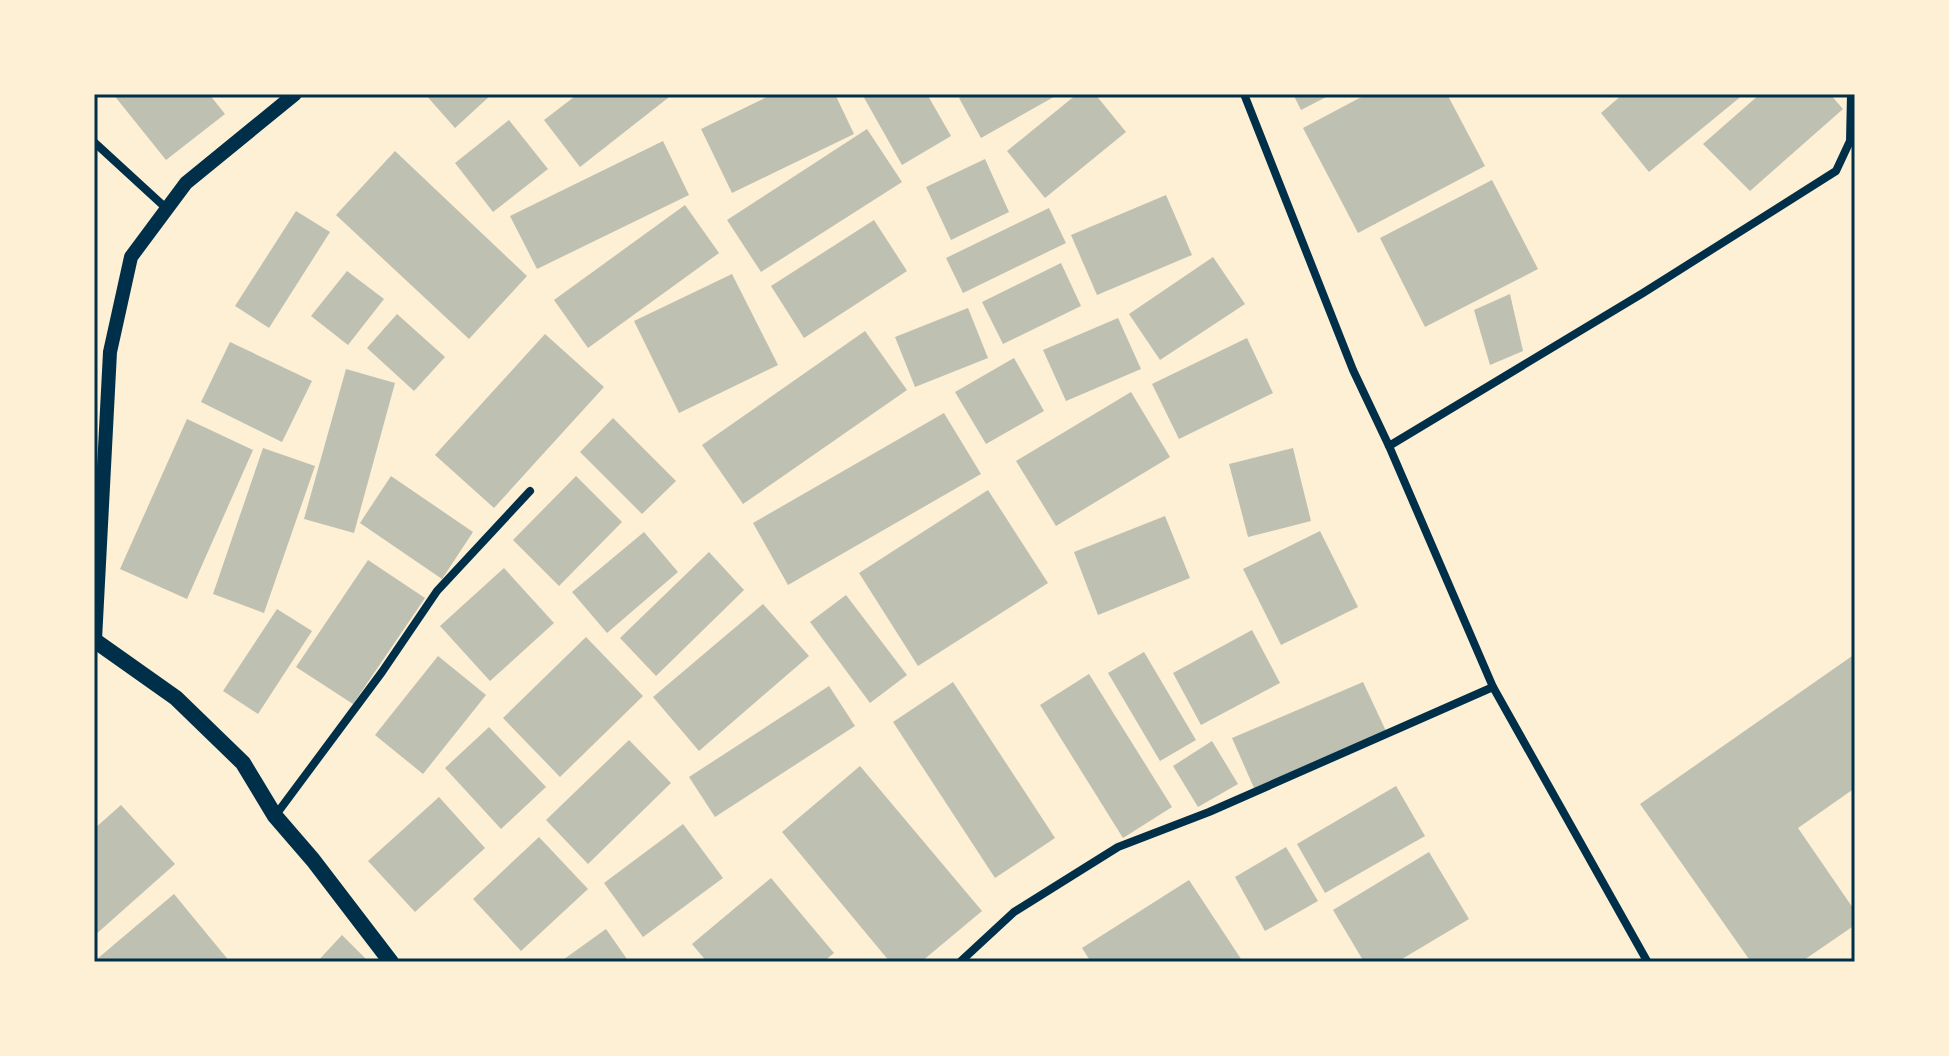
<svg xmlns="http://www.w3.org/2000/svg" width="1949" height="1056" font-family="Montserrat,sans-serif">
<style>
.building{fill:#bec0b2}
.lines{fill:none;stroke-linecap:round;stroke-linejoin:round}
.minor{stroke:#003049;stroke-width:8}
.tertiary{stroke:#003049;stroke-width:14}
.secondary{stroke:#003049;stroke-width:16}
.neatline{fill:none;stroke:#003049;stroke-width:3}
</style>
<rect width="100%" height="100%" fill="#fdf0d5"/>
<g class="building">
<path d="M113 94H209L225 114 166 160Z"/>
<path d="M425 94H492L455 128Z"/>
<path d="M578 94H673L580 167 544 120Z"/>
<path d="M773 94H835L854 134 732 193 701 129Z"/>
<path d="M862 94H927L951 136 902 165Z"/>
<path d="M967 94H1059L981 138 959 98Z"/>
<path d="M1077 94H1095L1126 132 1045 198 1007 151Z"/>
<path d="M1293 94H1332L1301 110Z"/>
<path d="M1367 94H1447L1485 166 1358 233 1303 128Z"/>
<path d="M1623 94H1744L1649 172 1601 113Z"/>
<path d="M1760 94H1830L1843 109 1750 191 1703 144Z"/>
<path d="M509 120 548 169 493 212 455 163Z"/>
<path d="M867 129 902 182 761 272 727 220Z"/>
<path d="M663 141 689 195 537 269 510 216Z"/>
<path d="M395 151 527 276 469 339 336 215Z"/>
<path d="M985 159 1009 212 951 240 926 187Z"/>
<path d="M1492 180 1538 269 1425 327 1380 238Z"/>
<path d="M1166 195 1192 255 1097 295 1071 235Z"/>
<path d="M685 205 719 253 588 348 554 300Z"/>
<path d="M1049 208 1066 243 963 293 946 258Z"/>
<path d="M296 211 330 232 269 328 235 306Z"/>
<path d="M874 220 907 271 804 338 771 286Z"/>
<path d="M1213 257 1245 304 1160 360 1129 314Z"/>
<path d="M1061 263 1081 306 1003 344 982 302Z"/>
<path d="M347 271 384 299 348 345 311 316Z"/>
<path d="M732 274 778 365 679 413 634 321Z"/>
<path d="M1510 294 1523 351 1490 365 1474 310Z"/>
<path d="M968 308 988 358 915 387 895 337Z"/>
<path d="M397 314 445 357 414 391 367 348Z"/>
<path d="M1118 318 1141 369 1066 401 1043 350Z"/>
<path d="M865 331 907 390 743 504 702 445Z"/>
<path d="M545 334 604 387 494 508 435 455Z"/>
<path d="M1247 338 1273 393 1179 439 1152 384Z"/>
<path d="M230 342 312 381 282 442 201 402Z"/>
<path d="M1014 358 1044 411 986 444 955 392Z"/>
<path d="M346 369 395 383 354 533 304 519Z"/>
<path d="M1131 392 1170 457 1056 526 1016 461Z"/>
<path d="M944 413 981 474 788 585 753 523Z"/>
<path d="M613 418 676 481 642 514 580 452Z"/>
<path d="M187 419 253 450 187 599 120 569Z"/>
<path d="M263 448 315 466 264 613 213 594Z"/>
<path d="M1293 448 1311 521 1248 537 1229 464Z"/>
<path d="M391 476 473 532 442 579 360 523Z"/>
<path d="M576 476 622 522 559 586 513 540Z"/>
<path d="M988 490 1048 583 918 666 859 573Z"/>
<path d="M1165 516 1190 578 1098 615 1074 552Z"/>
<path d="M1320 531 1358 607 1281 645 1243 569Z"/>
<path d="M644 532 678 572 607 633 572 592Z"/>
<path d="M709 552 744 590 656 676 620 638Z"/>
<path d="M368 560 425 598 353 704 296 667Z"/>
<path d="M504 568 554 623 490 681 440 626Z"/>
<path d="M846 595 907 675 870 703 810 622Z"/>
<path d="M763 604 809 656 699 751 653 697Z"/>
<path d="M277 609 312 631 258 714 223 691Z"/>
<path d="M1252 630 1280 683 1201 725 1173 673Z"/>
<path d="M586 637 643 696 560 777 503 718Z"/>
<path d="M1144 652 1196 740 1160 761 1108 673Z"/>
<path d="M1855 654V788L1798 828 1855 911V925L1801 962H1751L1640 804Z"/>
<path d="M438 656 486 695 423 774 375 735Z"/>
<path d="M1089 674 1172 807 1123 838 1040 705Z"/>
<path d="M953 682 1055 838 995 878 893 722Z"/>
<path d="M1363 682 1386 731 1254 788 1232 738Z"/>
<path d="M829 686 855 726 715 817 689 777Z"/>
<path d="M489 727 546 787 501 829 445 768Z"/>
<path d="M629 740 671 783 588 864 546 820Z"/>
<path d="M1212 741 1238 784 1198 807 1173 766Z"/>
<path d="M860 766 982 911 921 962H890L782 832Z"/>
<path d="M1396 786 1425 836 1325 893 1297 844Z"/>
<path d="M439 797 485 848 415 912 368 861Z"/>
<path d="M121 805 175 864 94 936V829Z"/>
<path d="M683 824 723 878 643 937 604 883Z"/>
<path d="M539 837 588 889 521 951 473 899Z"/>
<path d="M1286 847 1318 901 1265 931 1235 877Z"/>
<path d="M1429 852 1469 919 1397 962H1364L1333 910Z"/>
<path d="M771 878 834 953 823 962H707L692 944Z"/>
<path d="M1189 880 1243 962H1091L1082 948Z"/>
<path d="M174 894 230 962H99L97 959Z"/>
<path d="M606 929 629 962H560Z"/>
<path d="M342 935 369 962H317Z"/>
</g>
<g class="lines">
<g class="minor">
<path d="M1244 94 1353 370 1389 446 1493 687 1647 961"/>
<path d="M94 142 167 209"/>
<path d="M1389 446 1643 293 1836 171 1850 141 1851 94"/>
<path d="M275 816 382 672 437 591 530 491"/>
<path d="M960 962 1014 912 1118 847 1209 812 1493 687"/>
</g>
<path class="tertiary" d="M95 640 110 352 131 257 186 183 295 94"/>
<path class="secondary" d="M94 640 176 698 243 763 275 816 313 860 391 962"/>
</g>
<rect width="1949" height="1056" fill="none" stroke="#fdf0d5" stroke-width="192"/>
<rect x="96" y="96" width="1757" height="864" class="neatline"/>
</svg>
